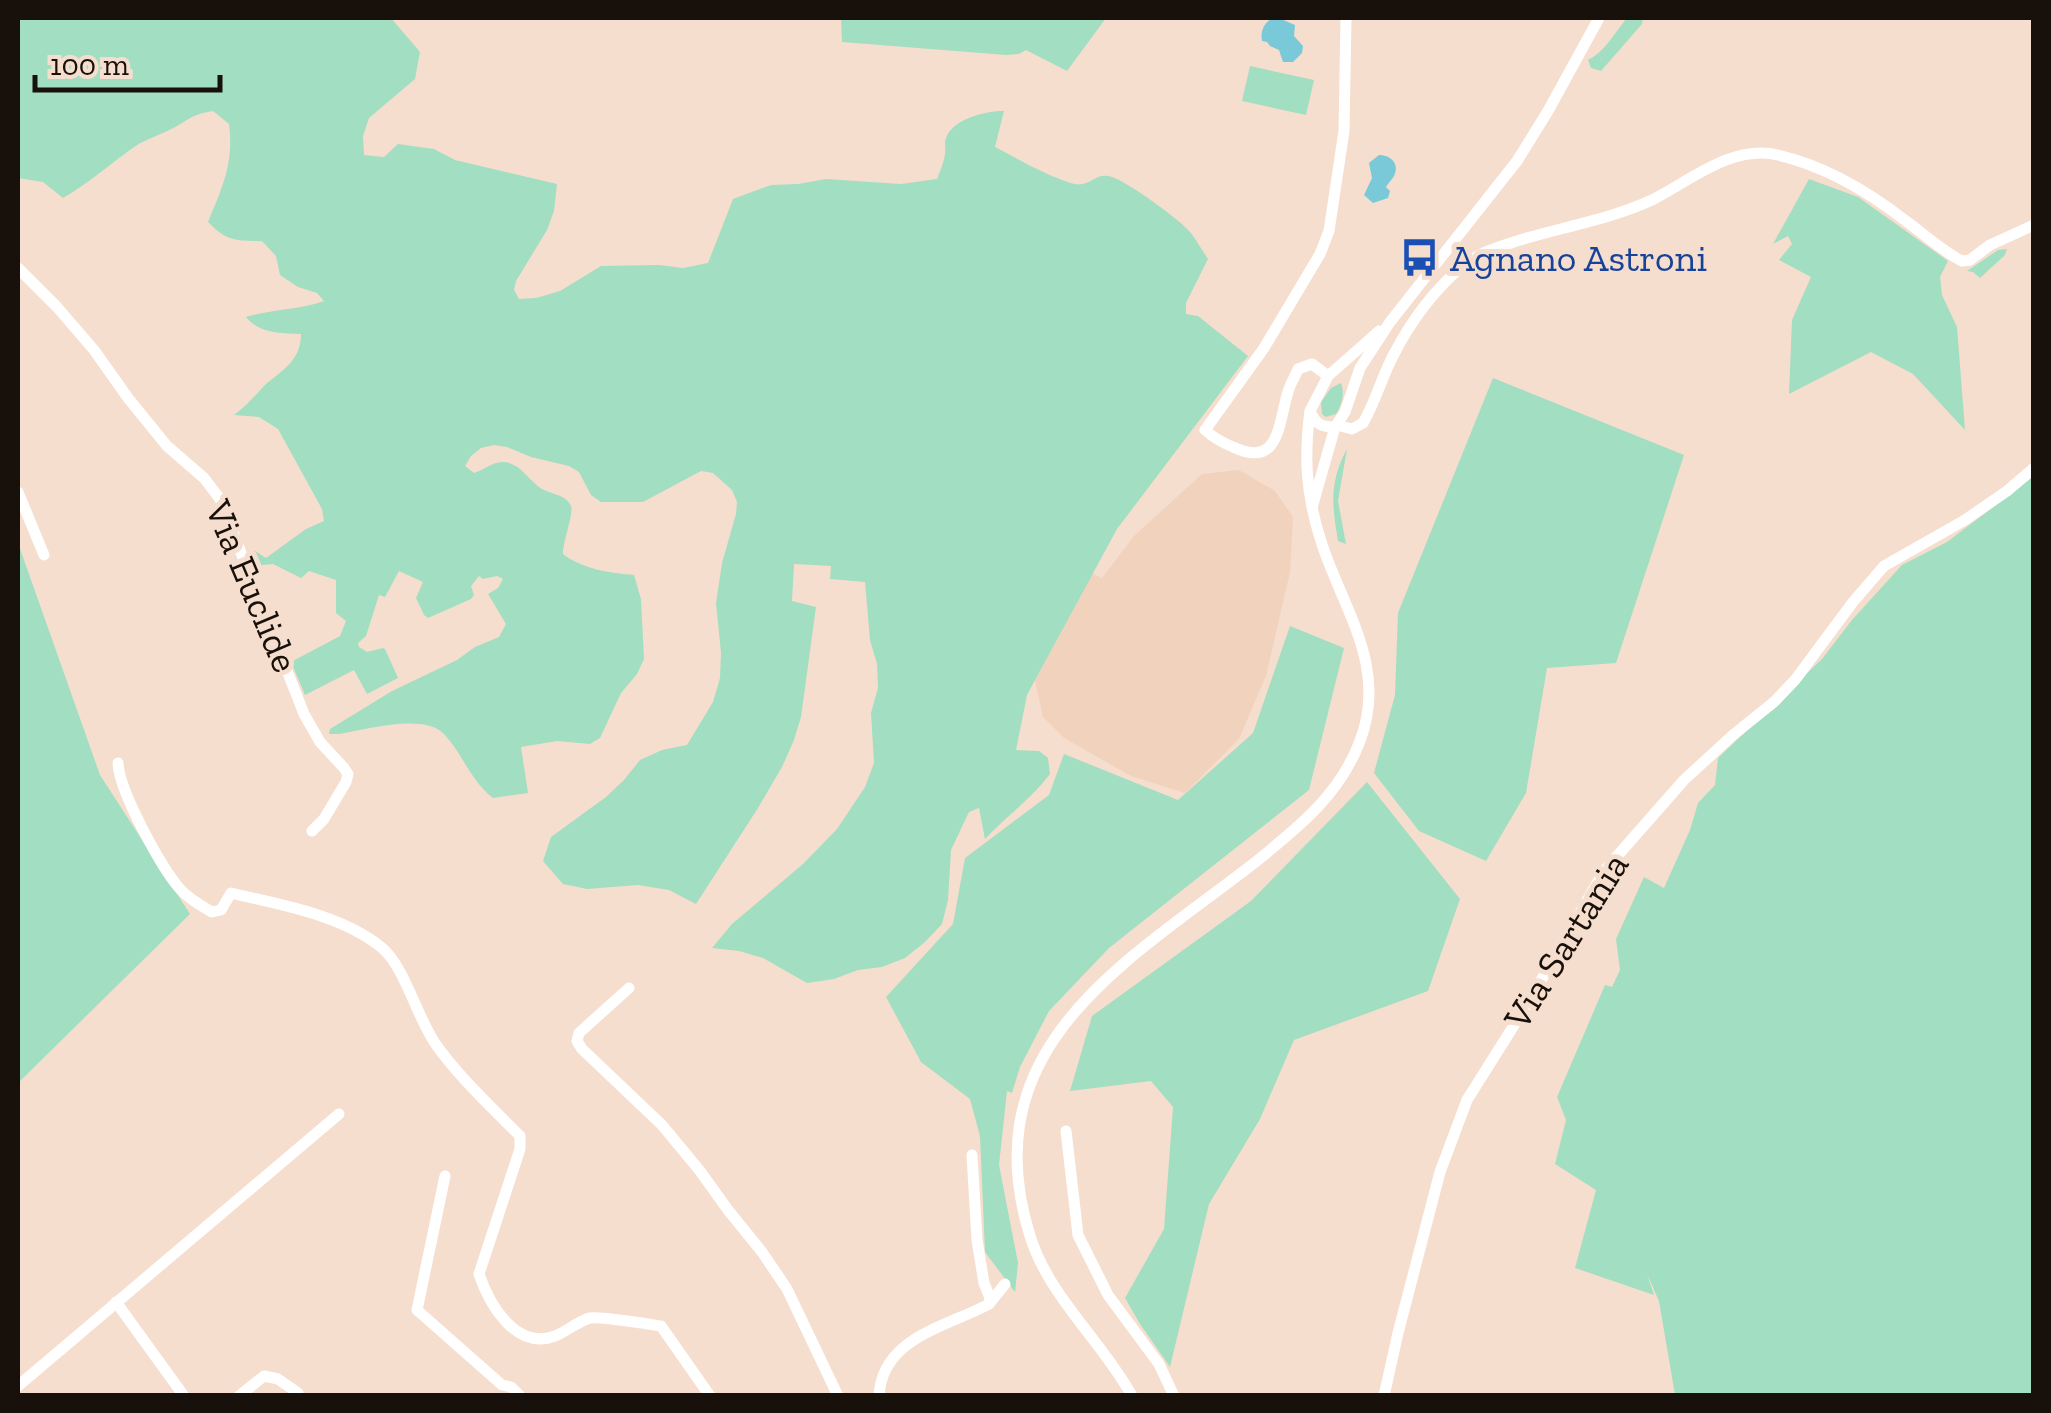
<svg xmlns="http://www.w3.org/2000/svg" width="2051" height="1413" font-family="'Zilla Slab',serif">
<style>
.built{fill:#f1d2bd}
.green{fill:#a2dec1}
.water{fill:#79c9d8}
.lines{fill:none;stroke-linecap:round;stroke-linejoin:round}
.minor{stroke:#fff;stroke-width:11}
.labels{text-anchor:middle;stroke-width:10;stroke-linejoin:round;paint-order:stroke}
.transit-label{font-size:38px;fill:#164399;stroke:#f6dece;text-anchor:start}
.street-label{font-size:38px;fill:#18100a;stroke:#f6dece}
</style>
<rect width="100%" height="100%" fill="#f6dece"/>
<path class="built" d="M1239 470 1275 491 1293 517 1290 572 1266 676 1239 739 1185 793 1131 776 1064 738 1043 717 1035 681 1092 573 1102 578 1134 536 1202 474Z"/>
<g class="green">
<path d="M18 18H391L420 52 415 79 369 118 363 136 364 155 384 157 398 144 434 149 455 160 557 184 554 211 547 230 516 281 514 290 519 299 536 298 560 291 601 266 659 265 683 268 708 263 733 199 771 185 798 184 826 179 901 184 937 179C940 171 944 162 945 154 946 149 944 143 946 138 952 119 988 110 1004 111L995 147C1020 160 1045 175 1071 183 1089 189 1093 174 1108 176 1122 177 1182 221 1191 233 1197 241 1202 250 1208 259L1186 303V314L1198 316 1248 356 1117 529 1027 695 1016 750 1039 751 1048 758 1050 774C1031 799 1007 816 985 839L979 808 969 812 951 850 948 900 942 924 925 942 905 958 882 967 858 970 834 979 807 983 763 958 739 951 712 948 732 924 803 864 837 829 865 787 874 763 871 713 878 688 877 664 870 640 865 582 830 579 831 566 794 564 792 601 816 607 801 717 794 740 782 767 758 808 696 904 669 890 638 885 587 889 563 884 543 861 551 837 606 797 624 780 640 760 662 750 687 745 713 702 720 678 721 653 716 603 722 563 736 514 737 502 732 490 713 473 701 471 643 502H601L591 495 579 472 569 466 531 457 507 447 494 445 481 448 471 456 465 466 474 473C481 471 489 465 496 463 519 457 528 482 544 490 553 494 567 496 571 506 574 513 563 541 563 554 582 569 610 573 634 575L641 599 644 659 637 674 621 693 600 738 590 744 557 741 521 747 528 793 493 798C471 781 463 755 445 735 425 712 365 730 339 734H329L330 729 392 691 457 660 475 647 499 637 506 624 488 594 498 588 503 579 497 576 483 579 479 576 471 586 474 595 471 599 428 618 424 615 416 598 423 582 399 571 385 597 379 595 366 636 358 643 359 647 367 652 383 648 385 649 398 678 367 694 354 670 305 695 291 662 340 636 346 621 336 613V580L309 571 301 578 273 564 250 566 246 557 255 551 266 558 306 529 324 521 322 509 278 429 259 417 234 415C246 406 254 397 264 386 282 370 301 361 301 334 280 333 260 334 246 317 272 309 299 310 324 301L317 293 298 287 280 275 276 256 262 241C236 241 226 241 208 222 223 186 234 163 229 124L213 111C195 114 192 117 177 126 163 134 148 138 134 147 110 164 89 183 63 198L43 182 18 178Z"/>
<path d="M841 18H1106L1067 71 1026 50 1019 54 1006 55 842 42Z"/>
<path d="M1627 18H1643L1642 24 1601 71 1591 68 1588 60C1605 52 1615 32 1627 18Z"/>
<path d="M1250 66 1314 80 1306 115 1242 101Z"/>
<path d="M1809 179 1858 197 1948 261 1940 277 1942 295 1957 327 1965 430 1913 374 1871 352 1789 394 1792 320 1811 277 1779 260 1792 244 1788 236 1773 244Z"/>
<path d="M2007 249 2005 255 1980 278 1973 272 1967 271 1998 250Z"/>
<path d="M1493 378 1684 455 1616 663 1547 668 1526 793 1486 861 1419 831 1374 773 1395 695 1398 613Z"/>
<path d="M1341 383C1345 394 1342 404 1336 414L1326 417 1322 414 1321 402 1331 388Z"/>
<path d="M1347 449 1338 501 1346 544 1338 541C1332 505 1329 482 1347 449Z"/>
<path d="M2033 477V1395H1675L1659 1301 1647 1274 1654 1295 1575 1268 1596 1190 1555 1164 1566 1120 1557 1097 1605 985 1612 987 1620 970 1616 939 1644 877 1664 888 1690 830 1698 803 1715 785 1718 758 1822 659 1852 620 1902 565 1947 542Z"/>
<path d="M18 543 100 775 190 914 18 1083Z"/>
<path d="M1290 626 1344 648 1309 790 1109 948 1049 1011 1020 1067 1012 1093 1007 1091 999 1165 1018 1263 1015 1292 985 1252 980 1136 970 1099 921 1062 886 997 953 924 965 858 1049 795 1064 754 1178 800 1253 733Z"/>
<path d="M1367 782 1460 899 1428 991 1294 1040 1260 1119 1209 1204 1170 1367 1140 1324 1125 1298 1164 1229 1173 1107 1151 1081 1070 1091 1092 1016 1251 901Z"/>
</g>
<g class="water">
<path d="M1273 18H1279L1295 25 1294 36 1303 46 1302 53 1293 62H1283L1279 50 1270 46 1267 42 1262 41C1260 32 1264 22 1273 18Z"/>
<path d="M1379 155C1391 155 1400 164 1394 176 1392 180 1388 183 1386 187L1390 191 1388 198 1373 203 1364 195 1372 178 1369 163Z"/>
</g>
<g class="lines">
<g class="minor">
<path d="M18 268 57 307 94 350 128 398 167 446 204 478 220 499 304 714 320 742 344 768 348 774 346 782 324 819 312 831"/>
<path d="M1328 376 1312 364 1298 369C1295 377 1290 384 1288 392 1278 424 1280 469 1233 447 1223 443 1214 438 1205 430L1264 348 1320 254 1329 231 1344 131 1346 18"/>
<path d="M1363 423C1376 401 1382 376 1394 354 1410 323 1433 292 1459 269 1476 253 1498 247 1520 240 1563 227 1611 219 1652 200 1690 181 1732 144 1778 155 1825 166 1869 192 1906 221 1924 234 1942 251 1962 261L1970 260 1990 245 2034 225"/>
<path d="M1337 425 1352 429 1363 423"/>
<path d="M1335 427C1320 427 1316 424 1310 411L1328 376 1379 331"/>
<path d="M18 492 44 555"/>
<path d="M1313 504 1335 427 1345 412 1360 368 1390 322 1517 161 1548 111 1599 18"/>
<path d="M118 763C119 791 161 867 180 889 189 899 200 905 212 912L221 910 231 893C280 905 340 914 381 947 405 966 417 1019 437 1046 460 1078 492 1108 520 1136V1149L479 1274C489 1304 516 1351 555 1336 566 1332 580 1320 590 1318 599 1316 648 1324 661 1326L710 1396"/>
<path d="M629 988 579 1033 577 1041 582 1049 662 1125 700 1171 728 1210 762 1252 787 1289 838 1396"/>
<path d="M1066 1131 1078 1235 1108 1295 1159 1364 1174 1396"/>
<path d="M445 1176 417 1310 502 1385 511 1387 520 1396"/>
<path d="M116 1302 184 1396"/>
<path d="M989 1304 1005 1284"/>
<path d="M18 1386 339 1114"/>
<path d="M239 1396 264 1376 278 1379 298 1393"/>
<path d="M879 1396C882 1337 947 1327 989 1304L990 1298 984 1283 977 1240 972 1155"/>
<path d="M1132 1396C1102 1341 1049 1297 1030 1236 970 1043 1131 960 1258 860 1300 826 1340 794 1360 741 1389 665 1341 607 1320 538 1306 493 1304 457 1310 411"/>
<path d="M1384 1396 1398 1333 1440 1172 1467 1100 1528 1003 1604 871 1684 780 1733 735 1774 702 1795 680 1853 602 1884 566 1965 520 2007 491 2034 468"/>
</g>
</g>
<defs>
<symbol id="bus-bare" viewBox="-9 -9 18 18"><path d="M-5-6H5V4H4V6H2V4H-2V6H-4V4H-5ZM-3.5-4V0h7V-4ZM-3.5 1.2v1.5H-2V1.2ZM2 1.2v1.5H3.5V1.2Z" fill="#1a4fb4" stroke="#f6dece" stroke-width="2.5" paint-order="stroke"/></symbol>
</defs>
<g fill-rule="evenodd">
<use href="#bus-bare" x="1392" y="230" width="55" height="55"/>
</g>
<g class="labels">
<g class="transit-label">
<text x="1450" y="271">Agnano Astroni</text>
</g>
<g class="street-label">
<text transform="translate(252 586) rotate(67)" y="13">Via Euclide</text>
<text transform="translate(1566 941) rotate(-58)" y="13">Via Sartania</text>
</g>
</g>
<rect width="2051" height="1413" fill="none" stroke="#18100a" stroke-width="40"/>
<path d="M35 75v15h185v-15" fill="none" stroke="#18100a" stroke-width="5"/>
<text x="50" y="75" font-size="30" fill="#18100a" stroke="#f6dece" stroke-width="8" paint-order="stroke">100 m</text>
</svg>
